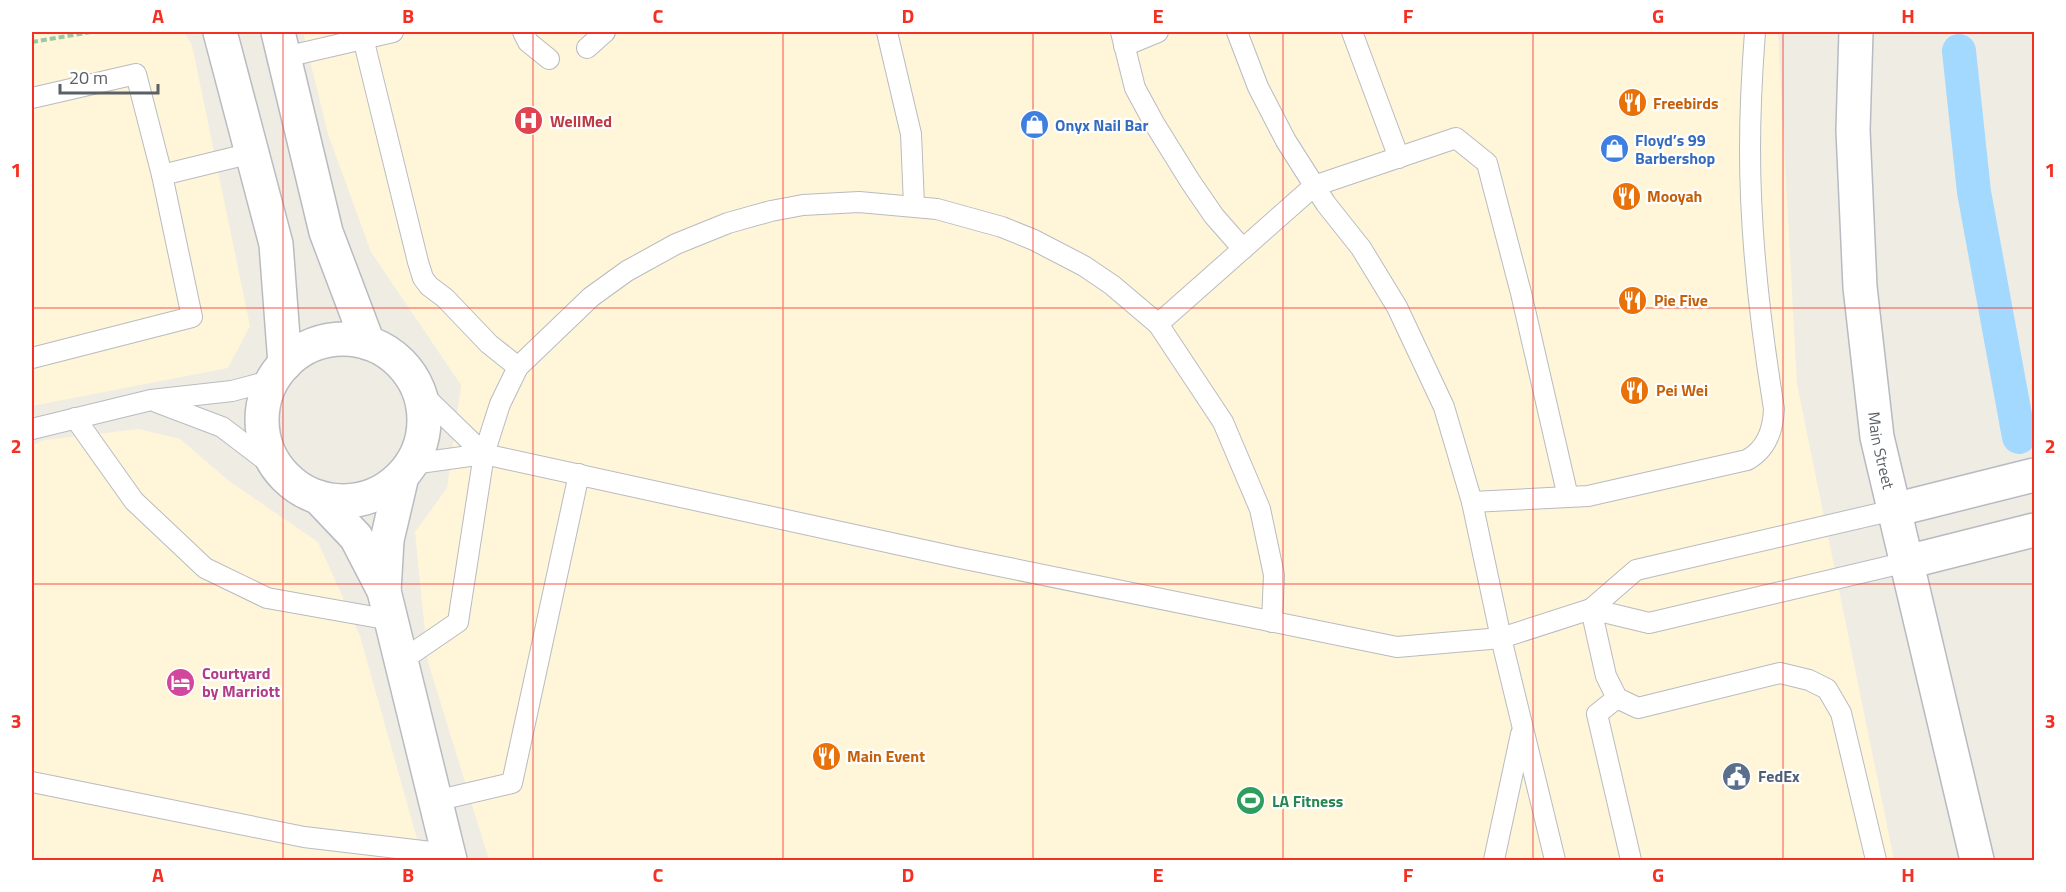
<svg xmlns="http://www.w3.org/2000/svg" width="2066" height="892" font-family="'Titillium Web',sans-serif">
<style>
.commercial{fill:#fff5d8}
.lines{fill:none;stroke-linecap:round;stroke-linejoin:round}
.canal{stroke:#a3d9ff;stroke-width:34}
.lane-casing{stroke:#b8bbc0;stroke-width:22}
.street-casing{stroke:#b8bbc0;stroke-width:36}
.secondary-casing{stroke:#b7bac0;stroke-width:36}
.path{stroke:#96caa4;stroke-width:4;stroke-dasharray:6 3;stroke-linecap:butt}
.lane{stroke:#fff;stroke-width:20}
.street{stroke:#fff;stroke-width:33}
.secondary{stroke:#fff;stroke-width:33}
.grid{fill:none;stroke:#f42f24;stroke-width:1.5;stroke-opacity:0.55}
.labels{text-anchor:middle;stroke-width:4.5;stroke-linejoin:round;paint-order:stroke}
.food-label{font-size:16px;font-weight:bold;fill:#c56008;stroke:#fff;text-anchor:start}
.health-label{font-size:16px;font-weight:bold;fill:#be3a42;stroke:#fff;text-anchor:start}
.shop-label{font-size:16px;font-weight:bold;fill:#366cbe;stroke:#fff;text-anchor:start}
.street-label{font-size:16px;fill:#5b6065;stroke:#fff}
.hotel-label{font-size:16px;font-weight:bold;fill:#b23c85;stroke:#fff;text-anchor:start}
.service-label{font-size:16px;font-weight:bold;fill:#4e5e75;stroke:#fff;text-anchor:start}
.leisure-label{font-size:16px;font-weight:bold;fill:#27864d;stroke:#fff;text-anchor:start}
.neatline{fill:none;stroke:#f42f24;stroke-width:2}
.grid-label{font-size:20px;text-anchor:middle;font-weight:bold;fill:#f42f24}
</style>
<rect width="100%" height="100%" fill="#efece3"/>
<g class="commercial">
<path d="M32 32H184L192 45 250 326 228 368 32 406Z"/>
<path d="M303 32H1778L1797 384 1894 860H489L428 662 415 532 447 488 461 385 371 252 328 134Z"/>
<path d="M139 429 180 439 229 481 318 542 360 636 423 860H32V445L45 440Z"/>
</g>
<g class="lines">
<path class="canal" d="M1959 51 1974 192 2019 437"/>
<defs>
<g id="lane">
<path d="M523 32 528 42 549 59"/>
<path d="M887 32 911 134 914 205"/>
<path d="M1121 32 1135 88 1154 123 1190 181 1214 216 1243 249"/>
<path d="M1237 32 1258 87 1286 141 1326 204 1361 248 1397 307 1444 407 1472 502 1501 638 1555 860"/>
<path d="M1352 32 1399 158"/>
<path d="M363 38 418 262 423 278 429 286 445 298 489 344 518 367"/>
<path d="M1124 46 1158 32"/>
<path d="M587 48 605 32"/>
<path d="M285 57 393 32"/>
<path d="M32 98 136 74 162 175 252 153"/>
<path d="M1158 324 1314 186 1456 138 1487 163 1521 293 1568 497"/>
<path d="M32 358 192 317 162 175"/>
<path d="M420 392 484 454"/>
<path d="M156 402 222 427 281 472"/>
<path d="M75 418 134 501 205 568 267 598 391 620"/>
<path d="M32 429 151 400 232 391 273 380"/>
<path d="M412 464 484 454 960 558 1397 647 1501 638 1591 609 1636 570 1894 510"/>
<path d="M1472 502 1588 496 1747 460C1767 449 1773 430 1774 409 1760 323 1750 237 1750 150 1750 110 1752 71 1755 32"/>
<path d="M1591 609 1606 676 1617 698 1638 708 1780 673 1809 680 1827 689 1841 713 1876 860"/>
<path d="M1591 609 1649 623 1907 562"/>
<path d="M401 661 458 622 484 454 500 404 518 367 591 297 627 271 676 244 728 223 771 211 803 205 859 202 937 209 1002 227 1034 240 1084 266 1112 285 1158 324 1223 422 1260 509 1274 575 1272 622"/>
<path d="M1617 698 1597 714 1631 860"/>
<path d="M32 782 304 837 448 854"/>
<path d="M435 801 512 783 579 474"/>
<path d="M1494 860 1521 734"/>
</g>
<g id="street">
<path d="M220 32 276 244 285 364"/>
<path d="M278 32 326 232 368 343"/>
<circle cx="343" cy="420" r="81"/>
<path d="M318 497 356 537 384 591 450 860"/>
<path d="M384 591 387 540 402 476"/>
</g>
<g id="secondary">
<path id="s1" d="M1856 32 1853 130 1860 287 1877 437 1977 860"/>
<path d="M1894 510 2034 475"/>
<path d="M1907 562 2034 530"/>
</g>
</defs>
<use href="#lane" class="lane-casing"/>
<use href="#street" class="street-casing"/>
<use href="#secondary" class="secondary-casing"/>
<path class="path" d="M32 42 91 32"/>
<use href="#lane" class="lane"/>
<use href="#street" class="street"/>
<use href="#secondary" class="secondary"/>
</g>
<path class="grid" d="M283 32V860M533 32V860M783 32V860M1033 32V860M1283 32V860M1533 32V860M1783 32V860M32 308H2034M32 584H2034"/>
<defs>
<symbol id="restaurant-disc" viewBox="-11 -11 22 22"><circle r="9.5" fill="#e8710a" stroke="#fff"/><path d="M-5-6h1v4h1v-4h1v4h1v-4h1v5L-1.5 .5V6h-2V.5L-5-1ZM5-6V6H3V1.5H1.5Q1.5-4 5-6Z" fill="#fff"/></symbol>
<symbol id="hospital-disc" viewBox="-11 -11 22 22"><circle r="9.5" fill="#e0444e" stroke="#fff"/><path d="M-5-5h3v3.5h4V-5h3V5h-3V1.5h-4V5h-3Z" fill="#fff"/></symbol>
<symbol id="shop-disc" viewBox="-11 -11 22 22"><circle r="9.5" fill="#3f7fe0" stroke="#fff"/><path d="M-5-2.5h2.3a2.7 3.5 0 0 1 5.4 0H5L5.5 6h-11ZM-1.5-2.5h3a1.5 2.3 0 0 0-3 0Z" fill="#fff"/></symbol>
<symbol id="hotel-disc" viewBox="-11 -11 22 22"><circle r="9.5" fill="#d1479c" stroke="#fff"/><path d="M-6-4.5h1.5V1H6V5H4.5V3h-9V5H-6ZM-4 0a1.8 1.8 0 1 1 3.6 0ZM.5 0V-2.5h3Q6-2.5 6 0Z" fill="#fff"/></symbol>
<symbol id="civic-disc" viewBox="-11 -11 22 22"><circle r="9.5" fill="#5c6f8a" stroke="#fff"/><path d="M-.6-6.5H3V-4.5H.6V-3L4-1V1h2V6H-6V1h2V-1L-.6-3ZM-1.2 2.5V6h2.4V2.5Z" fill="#fff"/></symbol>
<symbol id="stadium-disc" viewBox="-11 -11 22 22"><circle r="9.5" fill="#2e9e5b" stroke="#fff"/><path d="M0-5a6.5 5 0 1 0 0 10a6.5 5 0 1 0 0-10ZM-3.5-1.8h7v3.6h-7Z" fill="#fff"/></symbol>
</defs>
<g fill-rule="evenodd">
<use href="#restaurant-disc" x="1616" y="86" width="33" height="33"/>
<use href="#hospital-disc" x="512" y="104" width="33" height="33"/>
<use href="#shop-disc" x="1018" y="108" width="33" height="33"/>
<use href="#shop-disc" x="1598" y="132" width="33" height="33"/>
<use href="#restaurant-disc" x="1610" y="180" width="33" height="33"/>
<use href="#restaurant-disc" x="1616" y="284" width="33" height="33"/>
<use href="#restaurant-disc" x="1618" y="374" width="33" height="33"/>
<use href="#hotel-disc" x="164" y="666" width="33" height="33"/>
<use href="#restaurant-disc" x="810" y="740" width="33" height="33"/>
<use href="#civic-disc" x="1720" y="760" width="33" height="33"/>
<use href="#stadium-disc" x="1234" y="784" width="33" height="33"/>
</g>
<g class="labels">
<g class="food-label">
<text x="1653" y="109">Freebirds</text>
<text x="1647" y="202">Mooyah</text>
<text x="1654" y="306">Pie Five</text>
<text x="1656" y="396">Pei Wei</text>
<text x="847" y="762">Main Event</text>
</g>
<g class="health-label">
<text x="550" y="127">WellMed</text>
</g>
<g class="shop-label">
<text x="1055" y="131">Onyx Nail Bar</text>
<text x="1635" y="146">Floyd’s 99<tspan x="1635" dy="18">Barbershop</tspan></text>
</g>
<g class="street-label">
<text dy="6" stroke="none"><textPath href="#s1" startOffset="420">Main Street</textPath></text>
</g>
<g class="hotel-label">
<text x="202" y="679">Courtyard<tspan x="202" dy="18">by Marriott</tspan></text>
</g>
<g class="service-label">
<text x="1758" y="782">FedEx</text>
</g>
<g class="leisure-label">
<text x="1272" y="807">LA Fitness</text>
</g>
</g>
<rect width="2066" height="892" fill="none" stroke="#ffffff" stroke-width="66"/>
<path d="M60 84v9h98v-9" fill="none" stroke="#5b6065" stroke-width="3"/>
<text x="69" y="84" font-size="18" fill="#5b6065" stroke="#ffffff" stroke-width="4.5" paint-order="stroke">20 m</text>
<rect x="33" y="33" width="2000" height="826" class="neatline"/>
<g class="grid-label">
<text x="158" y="23">A</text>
<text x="408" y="23">B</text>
<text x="658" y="23">C</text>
<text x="908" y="23">D</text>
<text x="1158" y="23">E</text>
<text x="1408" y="23">F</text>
<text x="1658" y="23">G</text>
<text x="1908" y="23">H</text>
<text x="16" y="177">1</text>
<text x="2050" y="177">1</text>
<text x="16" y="453">2</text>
<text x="2050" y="453">2</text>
<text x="16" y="728">3</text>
<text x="2050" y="728">3</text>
<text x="158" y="882">A</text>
<text x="408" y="882">B</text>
<text x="658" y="882">C</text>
<text x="908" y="882">D</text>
<text x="1158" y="882">E</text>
<text x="1408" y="882">F</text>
<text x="1658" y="882">G</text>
<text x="1908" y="882">H</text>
</g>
</svg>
